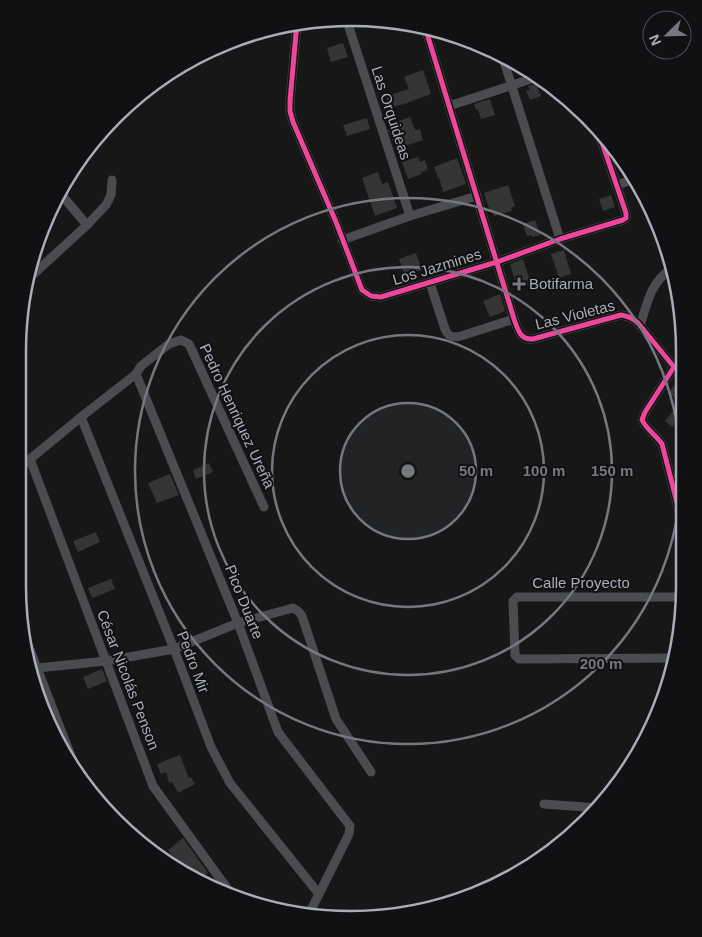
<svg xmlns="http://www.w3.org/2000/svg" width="702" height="937" font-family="Arial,sans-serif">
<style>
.building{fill:#353536}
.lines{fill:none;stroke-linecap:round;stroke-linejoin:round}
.minor{stroke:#4b4c50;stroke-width:9}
.cycleway-casing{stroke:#111113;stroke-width:8}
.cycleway{stroke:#ed469a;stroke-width:5}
.ring{fill:none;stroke:#757880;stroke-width:2.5}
.poi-dot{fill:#757880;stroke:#111113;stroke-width:2}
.labels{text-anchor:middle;stroke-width:4;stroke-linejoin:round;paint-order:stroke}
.street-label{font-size:15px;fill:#a8adb8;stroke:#111113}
.poi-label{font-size:15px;fill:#a8adb8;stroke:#111113;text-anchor:start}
.rim{fill:none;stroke:#a8adb8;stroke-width:2.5}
.centre{fill:#757880;stroke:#111113;stroke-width:2.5}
.ring-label{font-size:15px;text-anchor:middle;font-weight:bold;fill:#757880;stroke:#111113;stroke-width:4;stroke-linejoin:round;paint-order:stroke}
</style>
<rect width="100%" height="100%" fill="#171717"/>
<g class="building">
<path d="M343 43 348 57 331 62 327 48Z"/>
<path d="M423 70 431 94 407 103 386 109 384 103 388 102 386 96 409 89 404 77Z"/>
<path d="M536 84 541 96 530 100 526 91 530 90 528 86Z"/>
<path d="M490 99 495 115 481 119 478 109 476 110 474 104Z"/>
<path d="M410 117 415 130 420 129 423 140 396 149 388 129 394 127 393 123Z"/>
<path d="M367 118 370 129 347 136 343 125Z"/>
<path d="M418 157 420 162 425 160 428 170 421 172 422 174 408 179 402 162Z"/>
<path d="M457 158 466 184 443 192 439 177 438 178 434 167Z"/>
<path d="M378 172 382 184 388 182 397 208 375 216 362 178Z"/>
<path d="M508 185 515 206 511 208 512 211 494 216 492 211H490L484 193Z"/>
<path d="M611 195 615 207 603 211 599 199Z"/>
<path d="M535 220 540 235 532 237 531 235 527 236 523 224Z"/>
<path d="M564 250 571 274 559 278 551 254Z"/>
<path d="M416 253 422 270 405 276 399 259Z"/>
<path d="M523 259 531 284 517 288 510 264Z"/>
<path d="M500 294 505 311 490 317 483 301Z"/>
<path d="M679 379 682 380V393L677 399 668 393Z"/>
<path d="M676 408 682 412V416L672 427 665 421Z"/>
<path d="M209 463 213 472 196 479 193 470Z"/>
<path d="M170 474 179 495 157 503 148 483Z"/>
<path d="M96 532 100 542 78 552 73 541Z"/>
<path d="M111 579 115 589 92 598 88 588Z"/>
<path d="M102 669 107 681 88 689 83 677Z"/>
<path d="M180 755 189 778 191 777 195 784 178 793 172 782 169 783 166 772 161 774 157 764Z"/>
<path d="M183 838 208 873 197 881 183 870 168 850Z"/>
</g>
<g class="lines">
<g class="minor">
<path d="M346 18 410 216"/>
<path d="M300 23 296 33 290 101V111L293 122 336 222 362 290 371 296 381 297 497 262 560 239 623 220 626 218V213L597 128"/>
<path d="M425 27 514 319C518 330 520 340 533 339L621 315C628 316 633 318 638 323L674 367 645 412 642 420C647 430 656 435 662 444L682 522"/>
<path d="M502 55 560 239"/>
<path d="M449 106 540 76"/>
<path d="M617 185 635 179"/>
<path d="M59 192 87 225"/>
<path d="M342 240 410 216 477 196"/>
<path d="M26 281 87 225 106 205 111 195 112 180"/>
<path d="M430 283 445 329C448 337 453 338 461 336L514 319"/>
<path d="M640 326C647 304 650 283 671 269"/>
<path d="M674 367 682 374"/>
<path d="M136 374 238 623 278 732 350 826 349 834 310 912 307 914"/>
<path d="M81 417 174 649 211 747 230 783 319 894"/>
<path d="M30 459 153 786 232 895"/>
<path d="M18 469 81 417 136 374 141 366 169 344 181 340 189 344 264 507"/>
<path d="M24 634 78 774"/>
<path d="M675 658 519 659 515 655 513 601 517 597H682"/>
<path d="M29 670 37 668 106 661 174 649 238 623 293 608 298 611 302 616 336 719 371 772"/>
<path d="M544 804 599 808"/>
</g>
<defs>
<g id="cycleway">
<path d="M300 23 296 33 290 101V111L293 122 336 222 362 290 371 296 381 297 497 262 560 239 623 220 626 218V213L597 128"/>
<path d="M425 27 514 319C518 330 520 340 533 339L621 315C628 316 633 318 638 323L674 367 645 412 642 420C647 430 656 435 662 444L682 522"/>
</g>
</defs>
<use href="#cycleway" class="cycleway-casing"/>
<use href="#cycleway" class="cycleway"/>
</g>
<circle cx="408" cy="471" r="68" fill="#757880" fill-opacity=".12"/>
<g class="ring">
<circle cx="408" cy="471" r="68"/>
<circle cx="408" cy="471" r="136"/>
<circle cx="408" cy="471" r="204"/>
<circle cx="408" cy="471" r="273"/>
</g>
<path class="poi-dot" d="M516.5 276.5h5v5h5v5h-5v5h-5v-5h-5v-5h5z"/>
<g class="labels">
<g class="street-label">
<text transform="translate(391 113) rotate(72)" y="5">Las Orquideas</text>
<text transform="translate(437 267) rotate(-17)" y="5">Los Jazmines</text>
<text transform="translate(575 315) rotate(-14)" y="5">Las Violetas</text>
<text transform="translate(237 416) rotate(65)" y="5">Pedro Henriquez Ureña</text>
<text x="581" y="588">Calle Proyecto</text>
<text transform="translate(244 602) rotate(68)" y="5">Pico Duarte</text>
<text transform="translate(193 662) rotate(69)" y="5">Pedro Mir</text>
<text transform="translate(128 680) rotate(69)" y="5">César Nicolás Penson</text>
</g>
<g class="poi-label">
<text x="529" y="289">Botifarma</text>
</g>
</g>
<path d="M0 0H702V937H0ZM351 26H351A325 325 0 0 1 676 351V586A325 325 0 0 1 351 911H351A325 325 0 0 1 26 586V351A325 325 0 0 1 351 26Z" fill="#111113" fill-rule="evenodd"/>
<path class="rim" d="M351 26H351A325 325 0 0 1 676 351V586A325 325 0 0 1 351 911H351A325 325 0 0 1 26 586V351A325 325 0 0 1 351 26Z"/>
<circle cx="408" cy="471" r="8" class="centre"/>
<g class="ring-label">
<text x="476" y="476">50 m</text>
<text x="544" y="476">100 m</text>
<text x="612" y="476">150 m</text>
<text x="601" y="669">200 m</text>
</g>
<g transform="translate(667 35) rotate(247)"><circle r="24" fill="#111113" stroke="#4d4f55"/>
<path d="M0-4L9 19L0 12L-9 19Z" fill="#757880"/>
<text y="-8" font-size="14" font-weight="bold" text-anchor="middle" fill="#a8adb8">N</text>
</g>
</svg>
